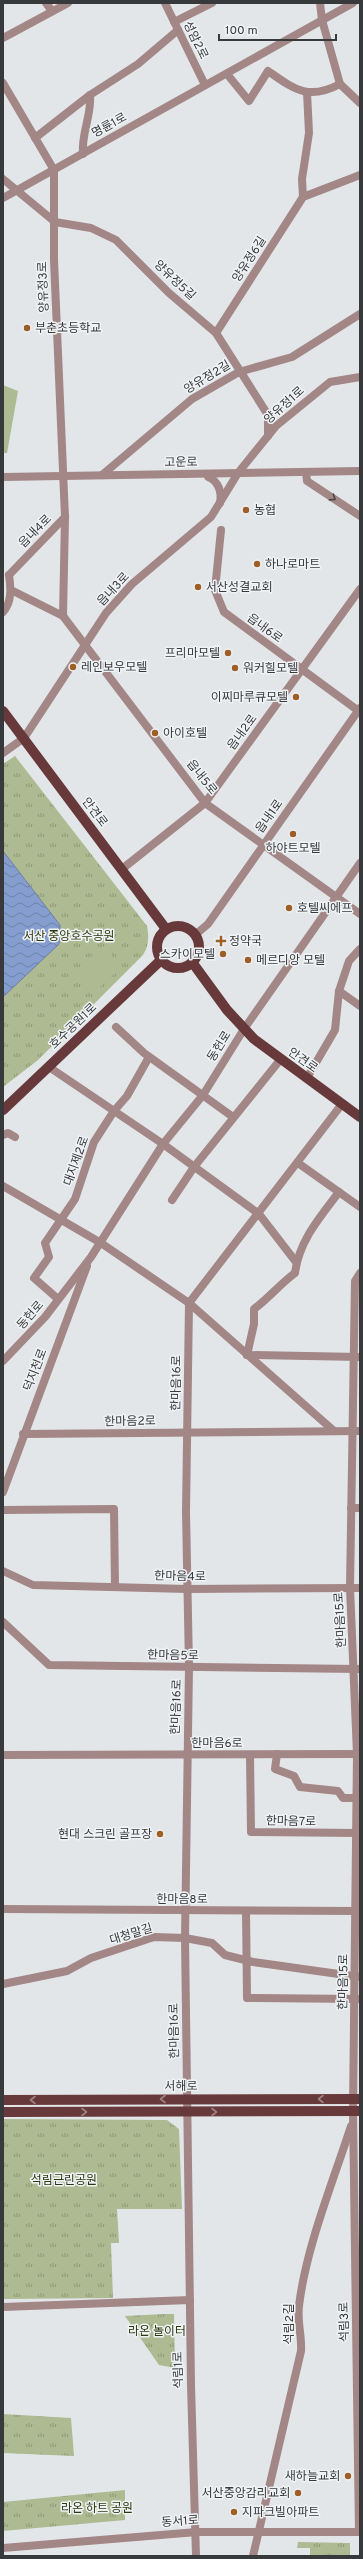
<svg xmlns="http://www.w3.org/2000/svg" width="363" height="2559" font-family="Overpass,'Noto Sans KR',sans-serif">
<style>
.park{fill:url(#park-tufts)}
.pitch{fill:#aeba91}
.water{fill:url(#water-waves);stroke:#6e7fa2}
.lines{fill:none;stroke-linecap:round;stroke-linejoin:round}
.minor{stroke:#a38686;stroke-width:8}
.major{stroke:#67393a;stroke-width:10}
.oneway{stroke:#4d4849}
.oneway2{stroke:#9e8385}
.poi-dot{fill:#9e5f27;stroke:#f0f3f6;stroke-width:1.5}
.labels{text-anchor:middle;stroke-width:3;stroke-linejoin:round;paint-order:stroke}
.street-label{font-size:12px;fill:#38393a;stroke:#f0f3f6}
.poi-label{font-size:12px;fill:#38393a;stroke:#f0f3f6;text-anchor:start}
.park-label{font-size:12px;fill:#2e380d;stroke:#f0f3f6}
</style>
<defs>
<pattern id="park-tufts" width="24" height="20" patternUnits="userSpaceOnUse"><rect width="24" height="20" fill="#aeba91"/><path d="M3 7l-1-3M5 7V3M7 7l1-3M15 17l-1-3M17 17v-4M19 17l1-3" fill="none" stroke="#8f9877"/></pattern>
<pattern id="water-waves" width="16" height="10" patternUnits="userSpaceOnUse"><rect width="16" height="10" fill="#859dcf"/><path d="M0 5q4-4 8 0t8 0" fill="none" stroke="#6e81a9"/></pattern>
</defs>
<rect width="100%" height="100%" fill="#e3e6e9"/>
<g class="park">
<path d="M15 756 147 926C149 937 149 946 143 955L38 1060 3 1087V764Z"/>
<path d="M3 2119 167 2120 179 2129 182 2209H117L119 2243H111L113 2298 3 2299Z"/>
<path d="M164 2314H174L175 2368 159 2365 125 2316Z"/>
<path d="M3 2414 71 2418 74 2456 3 2453Z"/>
<path d="M125 2490V2520L3 2531V2502Z"/>
<path d="M298 2542 350 2543V2556H310V2548H297Z"/>
</g>
<g class="pitch">
<path d="M3 385 18 391 7 453H3Z"/>
<path d="M103 946 122 967 97 989 79 968Z"/>
</g>
<path class="water" d="M3 851 60 925 59 944 3 997Z"/>
<g class="lines">
<g class="minor">
<path d="M46 3 52 11"/>
<path d="M165 3 205 85"/>
<path d="M320 3 322 20 340 84 360 103"/>
<path d="M174 22 212 3"/>
<path d="M3 38 68 3"/>
<path d="M227 74 249 101 268 71C294 89 308 101 340 84"/>
<path d="M3 83 54 170V260L65 517 63 616 205 803 360 914"/>
<path d="M35 138 90 95 138 64 178 30"/>
<path d="M83 154C81 133 92 115 90 95"/>
<path d="M3 179 55 222 91 228 116 240 169 293 216 333 268 415V436"/>
<path d="M303 197 302 179 309 133 307 92"/>
<path d="M3 198 353 3"/>
<path d="M216 333 303 197 360 175"/>
<path d="M306 472 307 481 360 516"/>
<path d="M208 474V477C219 481 222 493 220 503"/>
<path d="M102 475 192 399 239 372 292 357 360 314"/>
<path d="M3 477 360 471"/>
<path d="M221 530 215 590 224 612 360 712"/>
<path d="M9 575 65 517"/>
<path d="M11 590 63 616"/>
<path d="M3 612C12 602 11 588 9 575"/>
<path d="M3 753 24 738 106 613 132 584 211 517 238 473 276 426 330 382 360 377"/>
<path d="M122 869 205 803 360 589"/>
<path d="M195 935 208 924 360 708"/>
<path d="M339 991 360 1006"/>
<path d="M116 1027 144 1053 233 1117"/>
<path d="M49 1067 163 1144 259 1214 296 1262"/>
<path d="M307 1078 335 1030 339 991 349 961 360 949"/>
<path d="M3 1135 8 1133 15 1137"/>
<path d="M298 1163 360 1207"/>
<path d="M3 1186 101 1243 189 1303 334 1431"/>
<path d="M172 1200 194 1167 280 1060"/>
<path d="M58 1299 34 1278 49 1257 45 1243 75 1199 94 1142 114 1111 127 1096 149 1057"/>
<path d="M247 1355 254 1324V1309C269 1298 280 1284 295 1273 299 1241 320 1217 339 1192"/>
<path d="M247 1355 360 1357"/>
<path d="M3 1361 45 1317 91 1257 163 1144 203 1095 244 1029 360 863"/>
<path d="M23 1434 360 1431"/>
<path d="M3 1492 87 1266"/>
<path d="M351 1508H360"/>
<path d="M3 1510 114 1509 115 1587"/>
<path d="M3 1571 33 1585 187 1589 360 1588"/>
<path d="M3 1622 49 1665 360 1669"/>
<path d="M277 1754 275 1769 294 1776 300 1787 338 1791 343 1798H356"/>
<path d="M3 1755 360 1754"/>
<path d="M250 1755 251 1832 359 1833"/>
<path d="M3 1909 360 1911"/>
<path d="M246 1911 247 1998 359 1999"/>
<path d="M3 1984 67 1971 91 1958 154 1937 185 1938 212 1943 225 1955 253 1962 360 1977"/>
<path d="M3 2307 190 2300"/>
<path d="M359 2532 353 2111 357 1754 350 1588 355 1281 360 1273"/>
<path d="M3 2548 197 2532H360"/>
<path d="M196 2556 191 2385 185 1938 189 1667 186 1512 189 1303 342 1104"/>
<path d="M253 2556 301 2351C302 2336 297 2321 299 2306 306 2247 333 2182 351 2126"/>
</g>
<g class="major">
<path d="M3 711 166 929"/>
<circle cx="178" cy="947" r="21"/>
<path d="M192 962 227 1010 254 1039 360 1117"/>
<path d="M3 1110 161 960"/>
<path d="M3 2100 360 2099"/>
<path d="M3 2112 360 2111"/>
</g>
</g>
<defs><path id="oneway-chevron" d="M-2-3.5L2.5 0L-2 3.5" fill="none" stroke-width="1.6" stroke-linecap="round" stroke-linejoin="round"/></defs>
<use class="oneway" href="#oneway-chevron" transform="translate(333 498) rotate(33)"/>
<g class="oneway2">
<use href="#oneway-chevron" transform="translate(163 2099) rotate(180)"/>
<use href="#oneway-chevron" transform="translate(321 2099) rotate(180)"/>
<use href="#oneway-chevron" transform="translate(33 2100) rotate(180)"/>
<use href="#oneway-chevron" transform="translate(84 2112)"/>
<use href="#oneway-chevron" transform="translate(214 2112)"/>
</g>
<g class="poi-dot">
<circle cx="27" cy="328" r="4"/>
<circle cx="246" cy="510" r="4"/>
<circle cx="257" cy="564" r="4"/>
<circle cx="198" cy="587" r="4"/>
<circle cx="228" cy="653" r="4"/>
<circle cx="73" cy="667" r="4"/>
<circle cx="235" cy="668" r="4"/>
<circle cx="296" cy="697" r="4"/>
<circle cx="155" cy="733" r="4"/>
<circle cx="293" cy="834" r="4"/>
<circle cx="289" cy="908" r="4"/>
<path d="M219 935h4v4h4v4h-4v4h-4v-4h-4v-4h4z"/>
<circle cx="223" cy="954" r="4"/>
<circle cx="248" cy="960" r="4"/>
<circle cx="160" cy="1834" r="4"/>
<circle cx="348" cy="2476" r="4"/>
<circle cx="298" cy="2493" r="4"/>
<circle cx="234" cy="2512" r="4"/>
</g>
<g class="labels">
<g class="street-label">
<text transform="translate(196 40) rotate(64)" y="4">성암2로</text>
<text transform="translate(109 125) rotate(-29)" y="4">명륜1로</text>
<text transform="translate(249 259) rotate(-57)" y="4">양유정6길</text>
<text transform="translate(175 280) rotate(43)" y="4">양유정5길</text>
<text transform="translate(43 287) rotate(-92)" y="4">양유정3로</text>
<text transform="translate(207 377) rotate(-31)" y="4">양유정2길</text>
<text transform="translate(284 405) rotate(-42)" y="4">양유정1로</text>
<text transform="translate(181 462) rotate(-1)" y="4">고운로</text>
<text transform="translate(35 531) rotate(-45)" y="4">읍내4로</text>
<text transform="translate(113 589) rotate(-47)" y="4">읍내3로</text>
<text transform="translate(265 628) rotate(36)" y="4">읍내6로</text>
<text transform="translate(242 732) rotate(-54)" y="4">읍내2로</text>
<text transform="translate(202 777) rotate(51)" y="4">읍내5로</text>
<text transform="translate(95 812) rotate(53)" y="4">안견로</text>
<text transform="translate(269 816) rotate(-55)" y="4">읍내1로</text>
<text transform="translate(73 1026) rotate(-44)" y="4">호수공원1로</text>
<text transform="translate(219 1046) rotate(-58)" y="4">동헌로</text>
<text transform="translate(303 1060) rotate(35)" y="4">안견로</text>
<text transform="translate(76 1161) rotate(-70)" y="4">대지제2로</text>
<text transform="translate(30 1315) rotate(-49)" y="4">동헌로</text>
<text transform="translate(35 1370) rotate(-69)" y="4">덕지천로</text>
<text transform="translate(176 1383) rotate(-89)" y="4">한마음16로</text>
<text transform="translate(130 1421) rotate(-1)" y="4">한마음2로</text>
<text transform="translate(180 1576) rotate(1)" y="4">한마음4로</text>
<text transform="translate(340 1620) rotate(-93)" y="4">한마음15로</text>
<text transform="translate(173 1655) rotate(1)" y="4">한마음5로</text>
<text transform="translate(176 1707) rotate(-88)" y="4">한마음16로</text>
<text x="217" y="1747">한마음6로</text>
<text transform="translate(291 1821) rotate(1)" y="4">한마음7로</text>
<text x="182" y="1903">한마음8로</text>
<text transform="translate(131 1934) rotate(-17)" y="4">대청말길</text>
<text transform="translate(343 1982) rotate(-89)" y="4">한마음15로</text>
<text transform="translate(174 2031) rotate(-91)" y="4">한마음16로</text>
<text x="181" y="2090">서해로</text>
<text transform="translate(344 2322) rotate(-91)" y="4">석림3로</text>
<text transform="translate(289 2324) rotate(-90)" y="4">석림2길</text>
<text transform="translate(178 2370) rotate(-91)" y="4">석림1로</text>
<text transform="translate(180 2521) rotate(-4)" y="4">동서1로</text>
</g>
<g class="poi-label">
<text x="35" y="332">부춘초등학교</text>
<text x="254" y="514">농협</text>
<text x="265" y="568">하나로마트</text>
<text x="206" y="591">서산성결교회</text>
<text x="220" y="657" text-anchor="end">프리마모텔</text>
<text x="81" y="671">레인보우모텔</text>
<text x="243" y="672">워커힐모텔</text>
<text x="288" y="701" text-anchor="end">이찌마루큐모텔</text>
<text x="163" y="737">아이호텔</text>
<text x="293" y="852" text-anchor="middle">하야트모텔</text>
<text x="297" y="912">호텔씨에프</text>
<text x="229" y="945">정약국</text>
<text x="215" y="958" text-anchor="end">스카이모텔</text>
<text x="256" y="964">메르디앙 모텔</text>
<text x="152" y="1838" text-anchor="end">현대 스크린 골프장</text>
<text x="340" y="2480" text-anchor="end">새하늘교회</text>
<text x="290" y="2497" text-anchor="end">서산중앙감리교회</text>
<text x="242" y="2516">지파크빌아파트</text>
</g>
<g class="park-label">
<text x="69" y="940">서산 중앙호수공원</text>
<text x="64" y="2184">석림근린공원</text>
<text x="157" y="2335">라온 놀이터</text>
<text x="97" y="2512">라온 하트 공원</text>
</g>
</g>
<rect width="363" height="2559" fill="none" stroke="#38393a" stroke-width="8"/>
<path d="M219 34v6h117v-6" fill="none" stroke="#38393a" stroke-width="2"/>
<text x="225" y="34" font-size="12" fill="#38393a" stroke="#f0f3f6" stroke-width="3" paint-order="stroke">100 m</text>
</svg>
